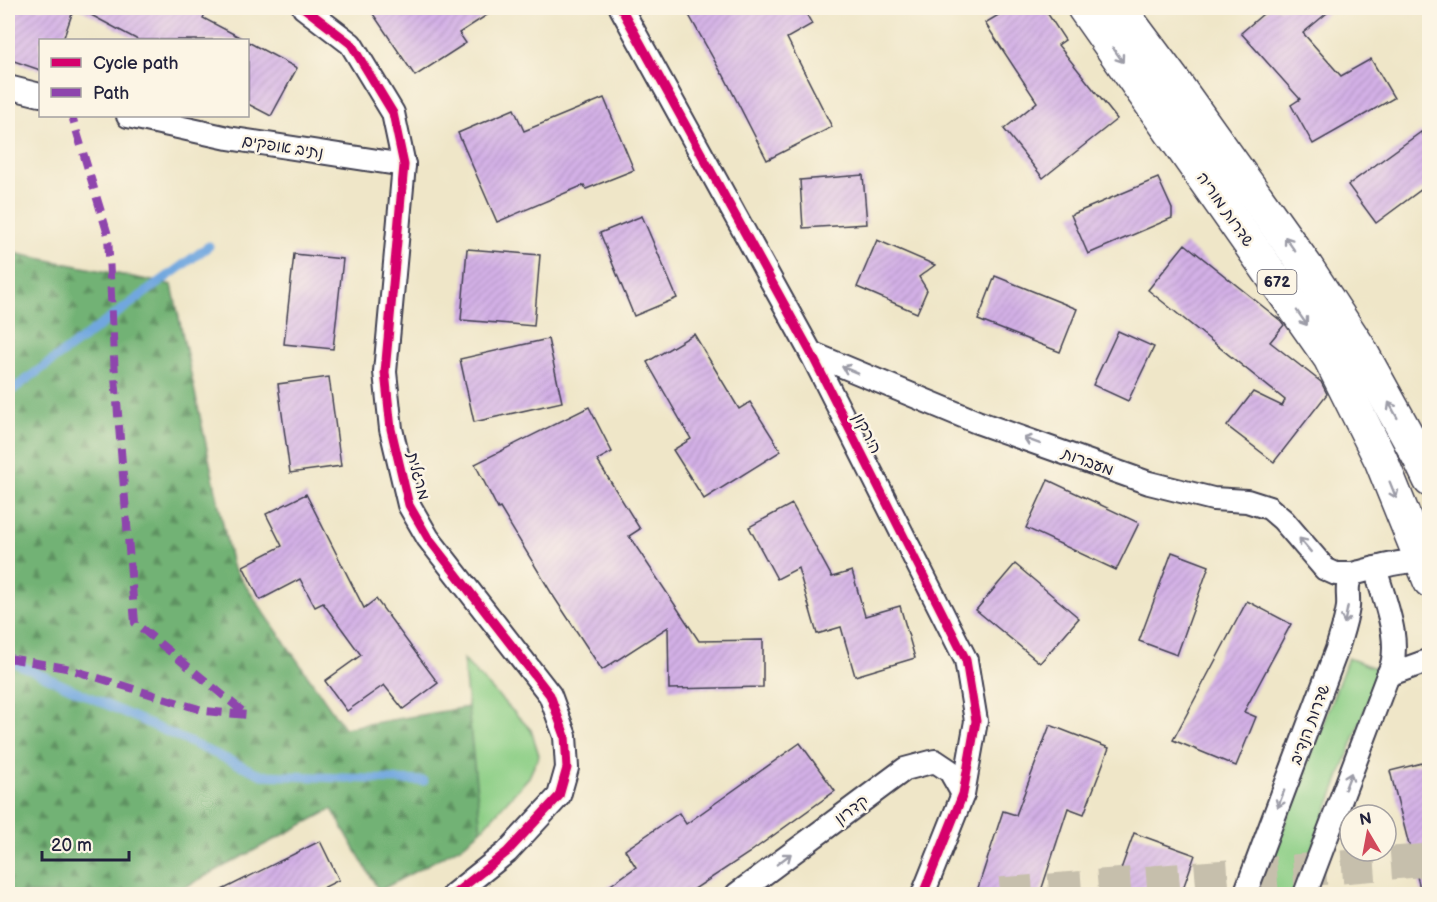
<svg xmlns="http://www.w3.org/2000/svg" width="1437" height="902" font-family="'Balsamiq Sans','Playpen Sans Hebrew',sans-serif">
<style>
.forest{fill:url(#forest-firs);stroke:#4a6a58;stroke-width:1.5}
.park{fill:#8ecf87;stroke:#587861;stroke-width:1.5}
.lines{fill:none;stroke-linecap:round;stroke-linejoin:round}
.stream{stroke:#71a7df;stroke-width:9}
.building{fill:url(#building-hatch)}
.trunk-tunnel{stroke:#c6bfac;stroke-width:33;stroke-dasharray:33 16;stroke-linecap:butt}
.minor-casing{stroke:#413f50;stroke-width:26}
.primary-casing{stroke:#413f50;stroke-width:36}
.minor{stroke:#fff;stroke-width:22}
.primary{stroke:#fff;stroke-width:33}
.quiet{stroke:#8e44ad;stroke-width:8;stroke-dasharray:15 8;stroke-linecap:butt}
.cycleway-casing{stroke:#fcf5e5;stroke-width:13}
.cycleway{stroke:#d6006c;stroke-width:9}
.oneway{stroke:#9c9ca7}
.labels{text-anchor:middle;stroke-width:5;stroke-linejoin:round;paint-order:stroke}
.shield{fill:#fcf5e5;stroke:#63616e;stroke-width:1.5}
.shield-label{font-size:15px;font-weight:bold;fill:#22223b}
.street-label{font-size:16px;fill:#22223b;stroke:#fcf5e5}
</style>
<defs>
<pattern id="forest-firs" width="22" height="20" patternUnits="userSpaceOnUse" patternTransform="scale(1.5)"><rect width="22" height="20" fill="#72b274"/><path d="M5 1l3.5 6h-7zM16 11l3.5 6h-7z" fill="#5d9060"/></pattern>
<pattern id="building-hatch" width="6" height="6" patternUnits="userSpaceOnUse" patternTransform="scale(1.5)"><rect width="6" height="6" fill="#d3b0e6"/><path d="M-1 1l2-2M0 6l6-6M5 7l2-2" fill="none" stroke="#b597c6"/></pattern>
</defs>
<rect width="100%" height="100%" fill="#fcf5e5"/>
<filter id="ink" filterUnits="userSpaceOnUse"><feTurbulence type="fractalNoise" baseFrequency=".0167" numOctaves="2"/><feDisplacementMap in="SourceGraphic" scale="12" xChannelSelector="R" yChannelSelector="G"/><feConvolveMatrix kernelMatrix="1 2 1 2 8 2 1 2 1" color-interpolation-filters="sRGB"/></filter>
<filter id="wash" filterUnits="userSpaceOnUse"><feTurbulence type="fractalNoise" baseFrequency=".008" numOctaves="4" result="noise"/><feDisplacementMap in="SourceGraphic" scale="24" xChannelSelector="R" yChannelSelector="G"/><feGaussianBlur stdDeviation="1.35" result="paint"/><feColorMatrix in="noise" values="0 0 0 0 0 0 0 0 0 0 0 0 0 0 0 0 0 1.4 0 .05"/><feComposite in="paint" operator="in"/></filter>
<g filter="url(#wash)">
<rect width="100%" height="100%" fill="#efe6c8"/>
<path class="forest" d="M8 252 172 285 232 566 344 728 468 707 481 830 462 846 379 891 332 809 172 894H8Z"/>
<g class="park">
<path d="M1348 658 1380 670 1295 894H1258Z"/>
<path d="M463 659 531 730 539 755 529 777 481 830Z"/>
</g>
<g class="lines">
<g class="stream">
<path d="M8 393 209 246"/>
<path d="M8 657 19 665 262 775 424 781"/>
</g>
</g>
<g id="blocks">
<g class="building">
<path d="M8 8H74L63 40H40V70L8 59Z"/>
<path d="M78 8H208L203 18 245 40H138Z"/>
<path d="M369 8H498L459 33 466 43 415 76Z"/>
<path d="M685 8H803L812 24 787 38 832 127 767 160 723 74H722Z"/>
<path d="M1010 8H1044L1065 40 1058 45 1117 119 1043 178 1004 129 1037 102 985 23Z"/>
<path d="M1270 8H1333L1303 33 1341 76 1371 59 1394 98 1313 144 1291 105 1300 99 1241 33Z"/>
<path d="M248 42 297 68 271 116 248 104Z"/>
<path d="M604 98 634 170 586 189 584 185 497 222 458 133 514 109 524 131Z"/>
<path d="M1421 132 1430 144V183L1376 223 1348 185Z"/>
<path d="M863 175 867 224 803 228 800 180Z"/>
<path d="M1158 178 1172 209V218L1088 254 1071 215Z"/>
<path d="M642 216 677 298 634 316 600 233Z"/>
<path d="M877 240 935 265 919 277 927 290 917 313 857 287Z"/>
<path d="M1185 244 1281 321 1284 325 1270 342 1321 382 1327 394 1274 462 1227 426 1253 392 1282 406 1285 400 1148 290Z"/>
<path d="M467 249 540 255 534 326 461 320Z"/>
<path d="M294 254 343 259 333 349 284 344Z"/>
<path d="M995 276 1077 309 1060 352 978 320Z"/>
<path d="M1118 331 1154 347 1128 401 1093 385Z"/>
<path d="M694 334 739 409 750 402 781 451 704 499 673 450 691 439 647 362Z"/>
<path d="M548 339 562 402 474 422 460 359Z"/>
<path d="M329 377 341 466 290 473 278 384Z"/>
<path d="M589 407 612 452 597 460 640 529 629 536 699 641 763 640V687L669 689 668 627 602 670 552 594 500 508 498 509 475 464Z"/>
<path d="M1048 480 1139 523 1116 570 1026 528Z"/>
<path d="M306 494 364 608 376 599 438 683 403 709 384 685 347 711 325 681 361 655 323 603 315 607 300 579 260 600 243 566 282 546 266 514Z"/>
<path d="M792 504 832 577 852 571 865 616 900 606 915 658 855 676 841 627 817 634 798 568 777 579 749 527Z"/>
<path d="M1172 552 1209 566 1177 655 1139 641Z"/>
<path d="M1015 564 1079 618 1040 663 976 610Z"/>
<path d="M1247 601 1291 624 1244 712 1256 717 1236 766 1173 740Z"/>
<path d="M1050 725 1109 748 1084 814 1068 808 1040 894H976L1003 811 1016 815Z"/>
<path d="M800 743 835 791 749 853 687 894H598L636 867 625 850 679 813 686 824Z"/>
<path d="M1430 761V891L1421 892 1390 771Z"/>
<path d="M1134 833 1195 855 1181 894H1112Z"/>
<path d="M320 841 339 880 311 894H214Z"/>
</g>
</g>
</g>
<g filter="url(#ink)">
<use href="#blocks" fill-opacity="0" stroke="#413f50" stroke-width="1.5"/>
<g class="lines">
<path class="trunk-tunnel" d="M1000 894 1430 860"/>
<defs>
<g id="minor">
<path d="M304 8 351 44 393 113 404 165 385 372 391 429 409 505 428 538 550 695 565 736 567 768 559 796 507 852 454 894"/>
<path d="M621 8 811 353 966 660 976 721 963 794 923 894"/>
<path d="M8 87 40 95"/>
<path d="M128 116 228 138 404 165"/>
<path d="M811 353 977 422 1149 483 1213 499 1247 501 1269 508 1283 520 1325 569 1336 574H1352"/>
<path d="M1388 675 1430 660"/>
<path d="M737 894 905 769 935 761 950 771 963 794"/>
<path d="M1245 894 1337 649C1341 635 1346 621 1348 607 1349 594 1345 587 1352 574 1377 568 1404 559 1430 561"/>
<path d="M1305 894 1388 675C1404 644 1384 600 1375 568"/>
</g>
<g id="primary">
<path d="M1084 8 1330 358 1381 460 1430 581"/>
<path d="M1119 8 1175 83 1307 268 1358 346 1419 457 1430 480"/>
</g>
</defs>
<use href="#minor" class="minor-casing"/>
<use href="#primary" class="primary-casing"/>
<use href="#minor" class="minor"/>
<use href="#primary" class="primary"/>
<path class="quiet" d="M8 658 66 668 205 711 247 715 135 623 115 377 108 235 72 116"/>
<defs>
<g id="cycleway">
<path d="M304 8 351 44 393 113 404 165 385 372 391 429 409 505 428 538 550 695 565 736 567 768 559 796 507 852 454 894"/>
<path d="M621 8 811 353 966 660 976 721 963 794 923 894"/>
</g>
</defs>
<use href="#cycleway" class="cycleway-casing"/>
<use href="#cycleway" class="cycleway"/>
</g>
<defs><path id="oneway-shaft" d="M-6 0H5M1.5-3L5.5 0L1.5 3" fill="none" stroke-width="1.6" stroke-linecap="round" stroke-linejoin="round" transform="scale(1.5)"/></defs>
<g class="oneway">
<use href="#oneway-shaft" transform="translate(1118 55) rotate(55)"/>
<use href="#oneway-shaft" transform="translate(1290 244) rotate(-125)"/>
<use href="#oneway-shaft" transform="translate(1302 318) rotate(55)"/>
<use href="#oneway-shaft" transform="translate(850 370) rotate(-157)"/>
<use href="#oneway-shaft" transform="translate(1393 410) rotate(-119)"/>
<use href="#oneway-shaft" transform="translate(1032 441) rotate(-160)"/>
<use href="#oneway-shaft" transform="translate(1393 490) rotate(68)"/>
<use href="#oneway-shaft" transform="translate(1305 545) rotate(-130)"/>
<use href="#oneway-shaft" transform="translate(1346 615) rotate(101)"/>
<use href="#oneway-shaft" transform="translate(1348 781) rotate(-69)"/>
<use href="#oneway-shaft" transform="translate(1281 799) rotate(111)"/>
<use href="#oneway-shaft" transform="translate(784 859) rotate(-37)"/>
</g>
</g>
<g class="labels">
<rect class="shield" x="1257.5" y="270" width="39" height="24" rx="4.5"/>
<g class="shield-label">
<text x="1277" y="287">672</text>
</g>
<g class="street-label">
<text transform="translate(283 146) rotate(9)" y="6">נתיב אופקים</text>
<text transform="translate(1226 209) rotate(55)" y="6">שדרות מוריה</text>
<text transform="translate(868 433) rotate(63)" y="6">הירקון</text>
<text transform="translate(1088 461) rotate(20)" y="6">מעברות</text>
<text transform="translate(419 476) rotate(75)" y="6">מרגלית</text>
<text transform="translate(1309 724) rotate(-69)" y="6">שדרות הנדיב</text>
<text transform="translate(851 809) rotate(-37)" y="6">קדרון</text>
</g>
</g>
<rect width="1437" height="902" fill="none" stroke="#fcf5e5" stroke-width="30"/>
<rect x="39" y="39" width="210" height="78" fill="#fcf5e5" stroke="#a5a1a1" stroke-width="1.5"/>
<rect x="51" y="58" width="30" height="9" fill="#d6006c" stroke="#a5a1a1" stroke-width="1.5"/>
<text x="93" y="69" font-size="18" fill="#22223b">Cycle path</text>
<rect x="51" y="88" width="30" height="9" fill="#8e44ad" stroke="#a5a1a1" stroke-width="1.5"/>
<text x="93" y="99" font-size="18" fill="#22223b">Path</text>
<g transform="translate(1368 833) rotate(350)"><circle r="28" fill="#fcf5e5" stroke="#a5a1a1" stroke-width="1.5"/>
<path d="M0-4.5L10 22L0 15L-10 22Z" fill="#d1495b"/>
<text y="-9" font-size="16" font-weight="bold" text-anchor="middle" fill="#22223b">N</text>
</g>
<path d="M42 851v9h87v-9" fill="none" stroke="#22223b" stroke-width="3"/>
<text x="51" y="851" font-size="18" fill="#22223b" stroke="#fcf5e5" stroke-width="4.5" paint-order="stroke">20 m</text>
</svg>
